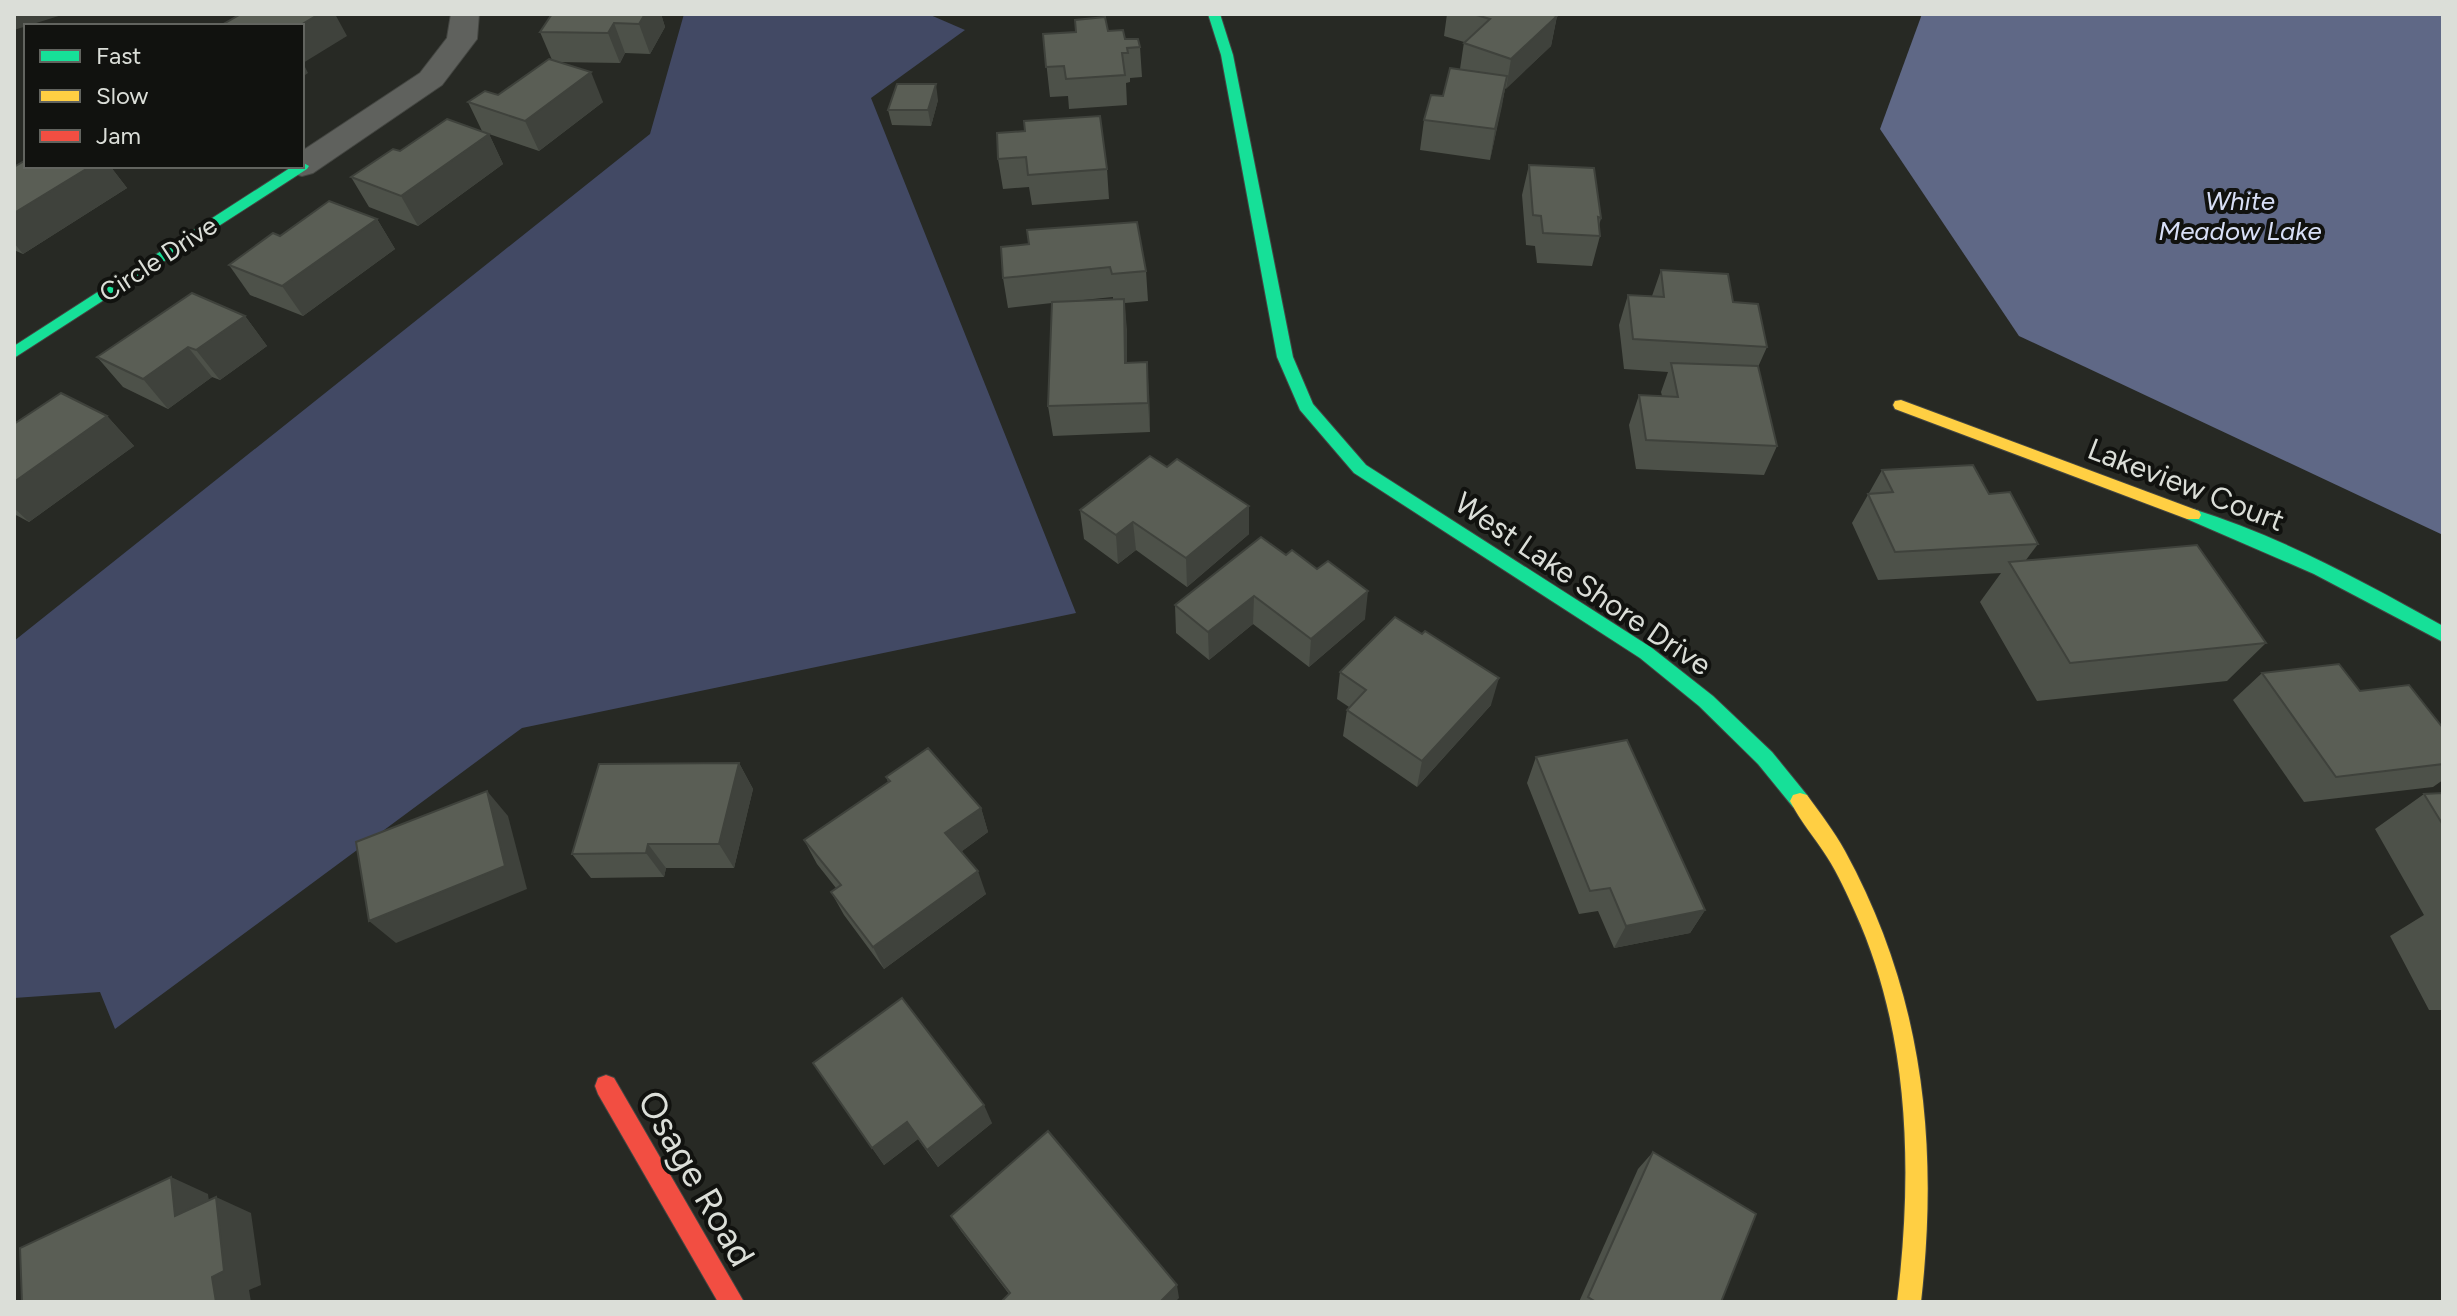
<svg xmlns="http://www.w3.org/2000/svg" width="2457" height="1316" font-family="Figtree,sans-serif">
<style>
.forest{fill:#424964}
.water{fill:#5f6886}
.lines{fill:none;stroke-linecap:round;stroke-linejoin:round}
.street-casing{stroke:#444642;stroke-width:2}
.fast-casing{stroke:#444642;stroke-width:2}
.slow-casing{stroke:#444642;stroke-width:2}
.jam-casing{stroke:#444642;stroke-width:2}
.street{fill:#5f615d;fill-rule:evenodd}
.fast{fill:#16e098;fill-rule:evenodd}
.slow{fill:#ffcf43;fill-rule:evenodd}
.jam{fill:#f24e42;fill-rule:evenodd}
.wall{fill:#4d5149;fill-rule:evenodd}
.shaded-wall{fill:#3f423c}
.building{fill:#5a5e55;stroke:#3f423c;stroke-width:2}
.labels{text-anchor:middle;stroke-width:8;stroke-linejoin:round;paint-order:stroke}
.far-water-label{font-size:26px;font-style:italic;fill:#d9e0f7;stroke:#11120f}
.far-street-label{font-size:26px;fill:#dbded8;stroke:#11120f}
.street-label{font-size:30px;fill:#dbded8;stroke:#11120f}
.near-street-label{font-size:36px;fill:#dbded8;stroke:#11120f}
</style>
<rect width="100%" height="100%" fill="#272924"/>
<path class="forest" d="M684 14H928L965 30 871 98 1076 613 522 728 115 1029 100 992 14 998V641L650 134Z"/>
<path class="water" d="M1922 14H2443V535L2019 336 1880 129Z"/>
<g class="lines">
<defs>
<path id="street" d="M451 14H479L477 39 442 85 313 173 302 176 291 173 286 166H302V151L420 73 447 38Z"/>
<g id="fast">
<path d="M1208 14H1220L1233 55 1293 357 1313 404 1366 465 1652 648 1713 696 1772 752 1807 795 1810 801 1807 807 1800 809 1793 807 1758 764 1699 706 1640 658 1354 473 1300 410 1277 357 1221 55Z"/>
<path d="M302 162 309 166 307 169 14 358V346L293 166H302Z"/>
<path d="M2193 509C2280 536 2364 582 2443 626V642L2314 574 2187 519 2185 515 2187 511Z"/>
</g>
<g id="slow">
<path d="M1901 400 2199 511 2201 515 2199 519H2187L1895 409 1893 405 1895 401Z"/>
<path d="M1800 793 1807 795C1820 813 1834 831 1845 851 1923 994 1939 1142 1921 1302H1897C1913 1172 1910 1033 1855 912 1847 894 1838 874 1827 857 1815 838 1800 821 1790 801L1793 795Z"/>
</g>
<path id="jam" d="M606 1075 614 1078 744 1302H718L598 1094 595 1086 598 1078Z"/>
</defs>
<use href="#street" class="street-casing"/>
<use href="#fast" class="fast-casing"/>
<use href="#slow" class="slow-casing"/>
<use href="#jam" class="jam-casing"/>
<use href="#street" class="street"/>
<use href="#fast" class="fast"/>
<use href="#slow" class="slow"/>
<use href="#jam" class="jam"/>
</g>
<g class="wall">
<path d="M552 14H661L665 27 650 54 625 53 620 63 556 62 603 102 539 151 489 134 503 164 418 226 369 207 351 177 400 151 482 131 468 102 498 95 552 60 540 32Z"/>
<path d="M1447 14H1550L1557 16 1551 46 1505 89 1490 160 1420 150 1424 120 1443 96 1460 69 1464 42 1444 36Z"/>
<path d="M1075 20 1108 31 1140 47 1142 77 1130 78V82L1126 83 1127 105 1069 109 1068 96 1050 97 1043 34 1076 32Z"/>
<path d="M938 100 931 126 892 125 888 110Z"/>
<path d="M997 133 1107 169 1109 199 1032 205 1029 187 1003 189 998 159Z"/>
<path d="M1529 165 1601 218 1599 226 1600 236 1592 266 1537 263 1535 246 1526 245 1522 195Z"/>
<path d="M26 166H110L127 188 23 254 14 250V167Z"/>
<path d="M377 219 395 249 303 316 250 295 229 265Z"/>
<path d="M1029 244 1146 271 1148 301 1125 303 1127 363 1149 392 1150 432 1053 436 1048 406 1052 303 1008 308 1003 278ZM1113 297V300L1073 301Z"/>
<path d="M1661 270 1733 302 1767 347 1758 367 1777 446 1764 475 1636 469 1629 425 1639 395 1662 396 1661 392 1668 372 1624 369 1619 325 1628 295 1652 296Z"/>
<path d="M245 316 267 346 220 380 212 377 168 409 123 387 97 357Z"/>
<path d="M107 416 134 446 29 522 14 514V424Z"/>
<path d="M1882 470 1989 494 2038 544 2026 560 2266 643 2227 681 2037 701 1980 602 2001 573 1878 580 1852 523Z"/>
<path d="M1080 510 1249 534 1187 587 1136 550 1118 564 1084 539Z"/>
<path d="M1286 555 1317 569 1365 619 1309 667 1253 624 1209 660 1176 633 1175 605Z"/>
<path d="M1340 672 1491 705 1417 787 1343 736 1347 710 1349 707 1337 699Z"/>
<path d="M2262 673 2360 691 2443 728V780L2433 787 2304 802 2233 700Z"/>
<path d="M1536 757 1705 910 1690 933 1614 948 1598 911 1579 914 1527 783Z"/>
<path d="M739 763 753 789 734 868H666L664 877 591 878 572 854Z"/>
<path d="M886 777 981 808 988 832 962 851 986 894 884 969 844 915 831 892 836 888 817 864 804 840 888 782Z"/>
<path d="M2443 793V1010H2429L2390 936 2424 915 2375 829 2424 794Z"/>
<path d="M813 1063 992 1123 938 1167 918 1139 884 1165Z"/>
<path d="M1653 1152 1721 1302H1579L1638 1169Z"/>
<path d="M951 1216 1179 1298 1009 1294 961 1231Z"/>
</g>
<g class="shaded-wall">
<path d="M14 14H65L14 30Z"/>
<path d="M319 14H335L347 36 303 63 308 73 302 77V26H299Z"/>
<path d="M645 14H661L665 27 650 54 639 24Z"/>
<path d="M1557 16 1551 46 1506 89 1511 59Z"/>
<path d="M614 23 625 53 620 63 608 33Z"/>
<path d="M591 72 603 102 539 151 525 121Z"/>
<path d="M1507 76 1502 106 1490 160 1495 129Z"/>
<path d="M936 84 938 100 931 126 928 110Z"/>
<path d="M489 134 503 164 418 226 401 196Z"/>
<path d="M91 166H110L127 188 23 254 14 243V213Z"/>
<path d="M377 219 395 249 303 316 282 286Z"/>
<path d="M1124 299 1127 329V392L1125 363Z"/>
<path d="M245 316 267 346 220 380 196 350Z"/>
<path d="M188 347 212 377 168 409 143 379Z"/>
<path d="M1147 362 1149 392 1150 432 1148 403Z"/>
<path d="M107 416 134 446 29 522 14 508V482Z"/>
<path d="M1249 506V534L1187 587 1186 558Z"/>
<path d="M1133 522 1136 550 1118 564 1116 535Z"/>
<path d="M1368 591 1365 619 1309 667 1311 639Z"/>
<path d="M1254 596 1253 624 1209 660 1208 632Z"/>
<path d="M1499 678 1491 705 1417 787 1422 761Z"/>
<path d="M739 763 753 789 734 868 719 844Z"/>
<path d="M487 791 508 816 527 889 396 943 369 921Z"/>
<path d="M981 808 988 832 954 857 945 833Z"/>
<path d="M648 844 666 868 664 877 646 853Z"/>
<path d="M978 871 986 894 884 969 873 947Z"/>
<path d="M1705 910 1690 933 1614 948 1626 926Z"/>
<path d="M984 1105 992 1123 938 1167 927 1150Z"/>
<path d="M907 1122 918 1139 884 1165 872 1148Z"/>
<path d="M171 1177 208 1194 213 1231 175 1216Z"/>
<path d="M216 1197 251 1213 261 1285 249 1290 251 1302H216L212 1277Z"/>
<path d="M1177 1285 1179 1298 1175 1302H1160Z"/>
</g>
<g class="building">
<path d="M241 14H319L299 26H220Z"/>
<path d="M552 14H645L639 24 614 23 608 33 540 32Z"/>
<path d="M1473 14H1550L1557 16 1511 59 1464 43 1490 19Z"/>
<path d="M1105 17 1108 31 1123 30 1125 39H1138L1140 47 1127 48 1128 53H1122L1125 75 1066 79 1064 66 1046 67 1043 34 1076 32 1075 20Z"/>
<path d="M549 59 591 72 525 121 468 102 485 91 498 95Z"/>
<path d="M1450 68 1507 76 1495 129 1424 120 1431 95 1443 96Z"/>
<path d="M897 84H936L928 110H888Z"/>
<path d="M1100 116 1107 169 1028 175 1026 157 998 159 997 133 1025 131 1024 121Z"/>
<path d="M447 119 489 134 401 196 351 177 393 149 400 151Z"/>
<path d="M26 160V166H91L14 213V167Z"/>
<path d="M1529 165 1594 168 1601 218 1598 217 1600 236 1543 233 1541 216 1533 215Z"/>
<path d="M329 201 377 219 282 286 229 265 273 233 280 236Z"/>
<path d="M1137 222 1146 271 1112 274 1110 267 1003 278 1001 247 1029 244 1027 230Z"/>
<path d="M1661 270 1728 274 1733 302 1758 304 1767 347 1633 339 1628 295 1664 297Z"/>
<path d="M192 293 245 316 196 350 188 347 143 379 97 357Z"/>
<path d="M1124 299 1125 363 1147 362 1148 403 1048 406 1052 302Z"/>
<path d="M1671 363 1758 366 1777 446 1646 440 1639 395 1678 397Z"/>
<path d="M61 393 107 416 14 482V424Z"/>
<path d="M1150 456 1167 467 1177 459 1249 506 1186 558 1133 522 1116 535 1080 510Z"/>
<path d="M1973 465 1989 494 2010 492 2038 544 1895 552 1868 494 1893 492 1882 470Z"/>
<path d="M1261 537 1286 555 1292 550 1317 569 1328 561 1368 591 1311 639 1254 596 1208 632 1175 605Z"/>
<path d="M2197 545 2266 643 2070 663 2009 562Z"/>
<path d="M1395 617 1422 634 1425 631 1499 678 1422 761 1347 710 1366 690 1340 672Z"/>
<path d="M2339 664 2360 691 2409 685 2443 728V764L2336 777 2262 673Z"/>
<path d="M1627 740 1705 910 1626 926 1610 888 1590 891 1536 757Z"/>
<path d="M928 748 981 808 945 833 978 871 873 947 831 892 841 885 804 840 890 781 886 777Z"/>
<path d="M739 763 719 844H648L646 853 572 854 599 764Z"/>
<path d="M487 791 505 866 369 921 356 842Z"/>
<path d="M2443 793V825L2424 794Z"/>
<path d="M902 998 984 1105 927 1150 907 1122 872 1148 813 1063Z"/>
<path d="M1048 1131 1177 1285 1160 1302H1001L1010 1293 951 1216Z"/>
<path d="M1653 1152 1756 1214 1721 1302H1596L1588 1297Z"/>
<path d="M171 1177 175 1216 216 1197 224 1271 212 1277 216 1302H22L20 1248Z"/>
</g>
<g class="labels">
<g class="far-water-label">
<text x="2240" y="210">White<tspan x="2240" dy="30">Meadow Lake</tspan></text>
</g>
<g class="far-street-label">
<text transform="translate(158 259) rotate(-33)" y="9">Circle Drive</text>
</g>
<g class="street-label">
<text transform="translate(2186 485) rotate(21)" y="10">Lakeview Court</text>
<text transform="translate(1583 584) rotate(34)" y="10">West Lake Shore Drive</text>
</g>
<g class="near-street-label">
<text transform="translate(697 1178) rotate(60)" y="13">Osage Road</text>
</g>
</g>
<rect width="2457" height="1316" fill="none" stroke="#dbded8" stroke-width="32"/>
<rect x="24" y="24" width="280" height="144" fill="#11120f" stroke="#62645f" stroke-width="2"/>
<rect x="40" y="50" width="40" height="12" fill="#16e098" stroke="#62645f" stroke-width="2"/>
<text x="96" y="64" font-size="24" fill="#dbded8">Fast</text>
<rect x="40" y="90" width="40" height="12" fill="#ffcf43" stroke="#62645f" stroke-width="2"/>
<text x="96" y="104" font-size="24" fill="#dbded8">Slow</text>
<rect x="40" y="130" width="40" height="12" fill="#f24e42" stroke="#62645f" stroke-width="2"/>
<text x="96" y="144" font-size="24" fill="#dbded8">Jam</text>
</svg>
